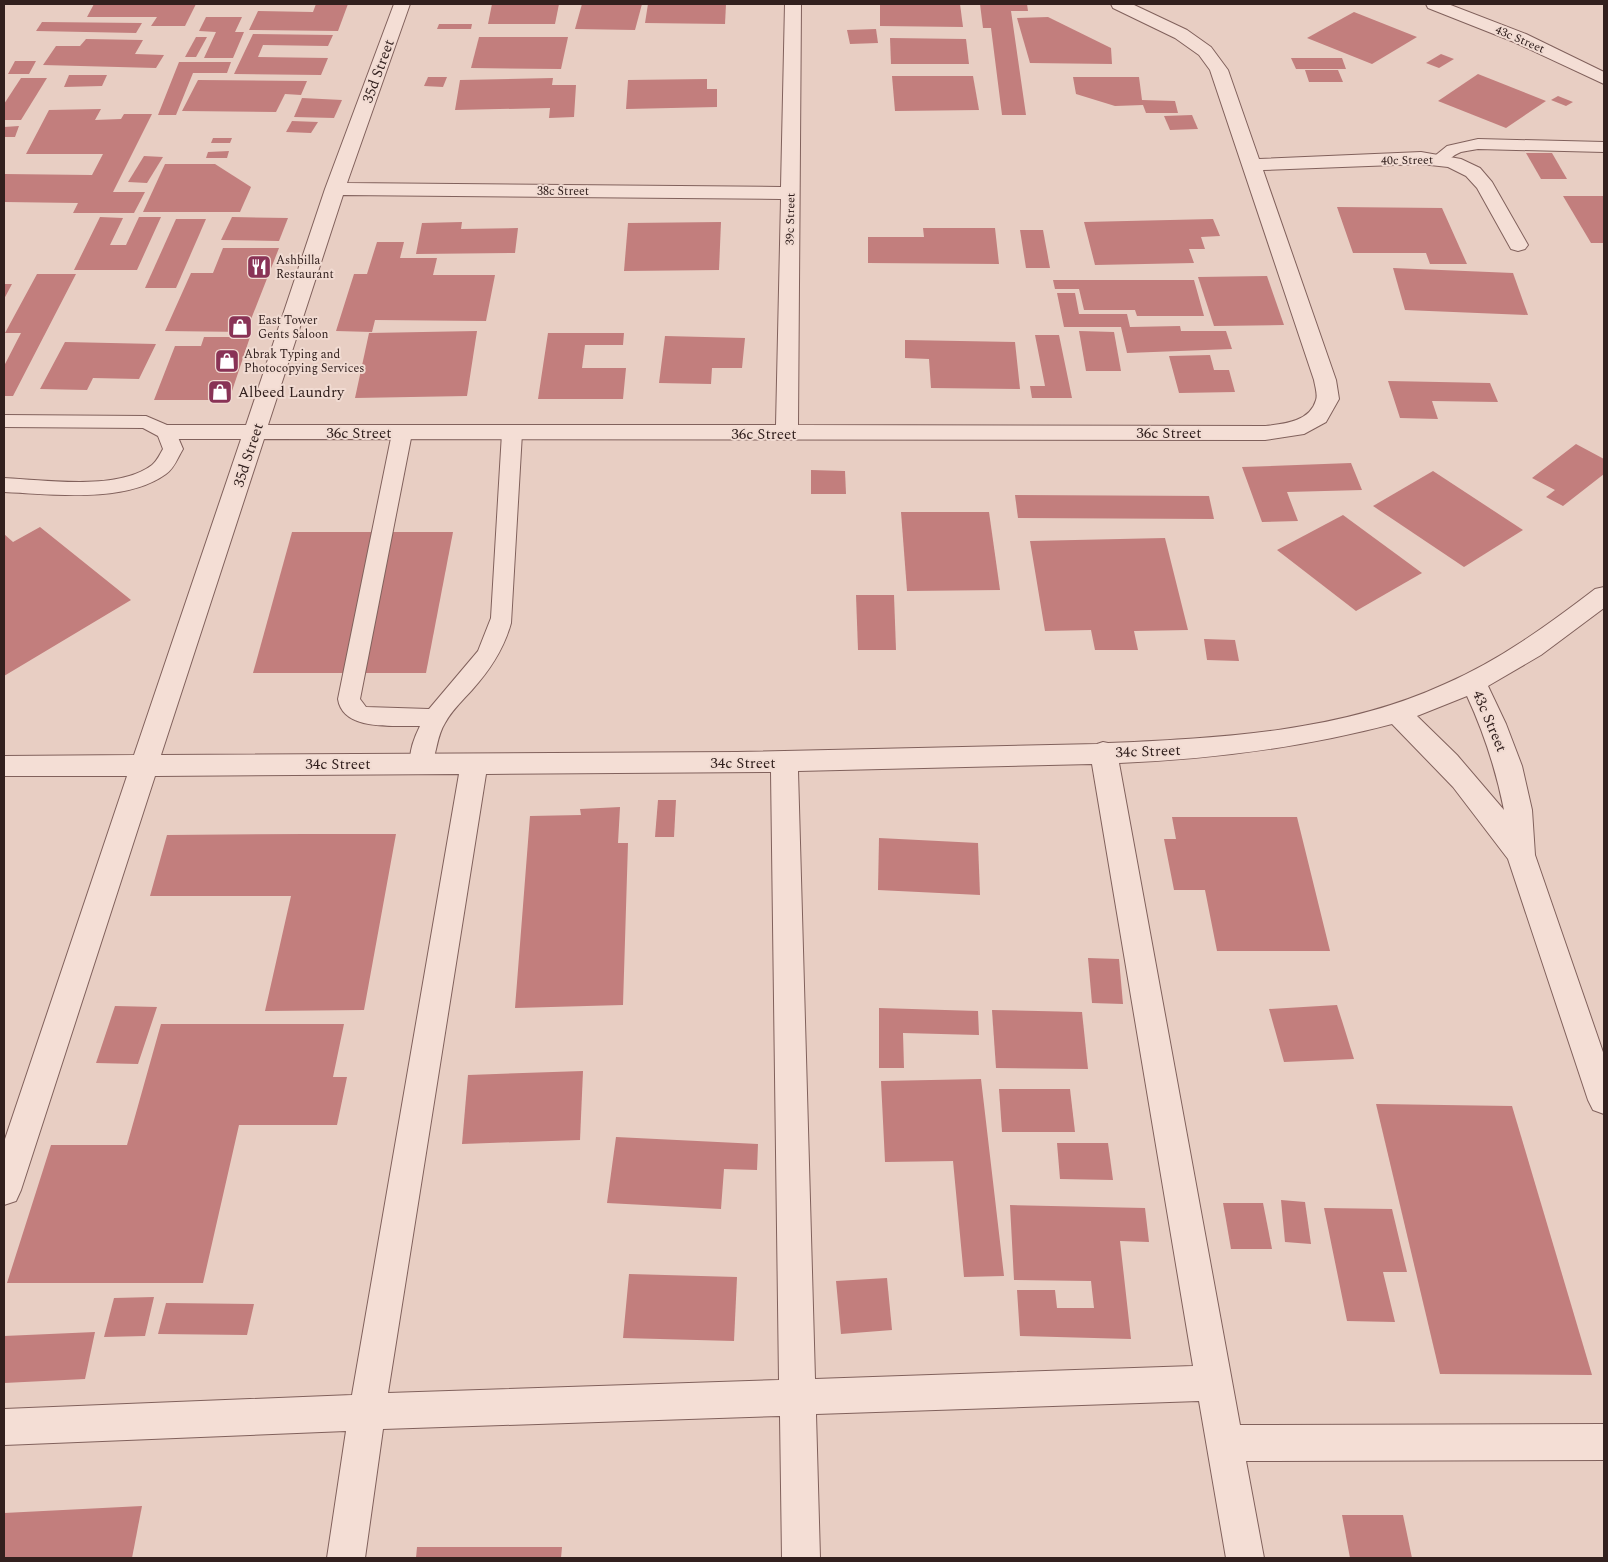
<svg xmlns="http://www.w3.org/2000/svg" width="1608" height="1562" font-family="Spectral,serif">
<style>
.building{fill:#c27e7d}
.lines{fill:none;stroke-linecap:round;stroke-linejoin:round}
.service-casing{stroke:#81615c;stroke-width:2}
.minor-casing{stroke:#81615c;stroke-width:2}
.service{fill:#f4ded5;fill-rule:evenodd}
.minor{fill:#f4ded5;fill-rule:evenodd}
.labels{text-anchor:middle;stroke-width:4;stroke-linejoin:round;paint-order:stroke}
.far-street-label{font-size:12px;fill:#32201e;stroke:#f1dbd2}
.far-poi-label{font-size:12px;fill:#32201e;stroke:#f1dbd2;text-anchor:start}
.street-label{font-size:15px;fill:#32201e;stroke:#f1dbd2}
.poi-label{font-size:15px;fill:#32201e;stroke:#f1dbd2;text-anchor:start}
</style>
<rect width="100%" height="100%" fill="#e8cec3"/>
<g class="building">
<path d="M94 4H196L185 26H151L157 17H87Z"/>
<path d="M316 4H348L338 31 249 30 258 11 313 12Z"/>
<path d="M492 4H559L555 24H488Z"/>
<path d="M582 4H642L635 30 575 29Z"/>
<path d="M648 4H726L725 24 645 23Z"/>
<path d="M880 4H960L963 27 880 26Z"/>
<path d="M980 4H1027L1028 11H1011L1026 115H1002L991 28H983Z"/>
<path d="M1354 12 1417 37 1372 64 1307 38Z"/>
<path d="M206 17H242L235 32H244L233 58H204L216 32 199 31Z"/>
<path d="M1048 17 1111 48 1112 64 1030 63 1017 18Z"/>
<path d="M42 22 142 23 136 33 36 31Z"/>
<path d="M439 24H472L471 29H437Z"/>
<path d="M876 29 878 43 850 44 847 30Z"/>
<path d="M253 34 333 35 328 46 263 45 258 57 328 58 321 75 234 74Z"/>
<path d="M196 37H207L196 57H185Z"/>
<path d="M479 37H568L561 69 471 68Z"/>
<path d="M890 38 966 39 969 64H891Z"/>
<path d="M86 39 143 40 135 54 164 55 156 68 43 65 56 46H80Z"/>
<path d="M1441 54 1454 59 1439 68 1426 63Z"/>
<path d="M1291 58H1342L1346 69H1296Z"/>
<path d="M15 61H36L29 74H8Z"/>
<path d="M179 62H231L227 73H193L176 115H158Z"/>
<path d="M1305 70H1338L1343 82H1309Z"/>
<path d="M1478 74 1546 101 1506 128 1438 101Z"/>
<path d="M69 75H107L102 86 64 87Z"/>
<path d="M892 76H973L979 110 895 111Z"/>
<path d="M428 77H447L443 87 424 86Z"/>
<path d="M1073 77H1139L1142 100 1175 101 1178 113H1146L1143 105 1115 106 1076 94Z"/>
<path d="M21 78H47L21 120H4V104Z"/>
<path d="M553 78 552 85H576L574 117 549 118 550 108 455 110 460 80Z"/>
<path d="M707 79V89H717V107L626 109 628 80Z"/>
<path d="M198 80 307 81 301 95 285 94 276 112 182 111Z"/>
<path d="M1558 96 1573 102 1566 106 1551 100Z"/>
<path d="M302 98 342 100 334 118 294 117Z"/>
<path d="M101 109 95 120 121 119 124 114H152L113 192H145L134 213H73L78 203 4 202V174L92 175 103 154H26L49 110Z"/>
<path d="M1192 115 1198 129 1170 130 1164 116Z"/>
<path d="M292 121 318 122 311 133 286 132Z"/>
<path d="M19 126 15 137H4V127Z"/>
<path d="M213 138H232L230 143H211Z"/>
<path d="M229 151 227 158H206L208 152Z"/>
<path d="M1526 153H1552L1567 179H1541Z"/>
<path d="M144 156 163 157 147 183 128 182Z"/>
<path d="M165 164H215L251 187 240 212H143Z"/>
<path d="M1563 196H1604V243H1591Z"/>
<path d="M1337 207 1442 208 1467 264H1430L1426 253H1353Z"/>
<path d="M100 217 123 218 110 245H126L139 217H161L137 270H74Z"/>
<path d="M232 217 288 218 279 241 221 240Z"/>
<path d="M176 219H206L176 288H145Z"/>
<path d="M1213 219 1220 236 1201 237 1205 249H1189L1194 263 1095 265 1084 222Z"/>
<path d="M462 222 461 229 518 228 515 253 416 254 422 223Z"/>
<path d="M721 222 719 270 624 271 628 223Z"/>
<path d="M923 228H995L999 264 868 263V237H924Z"/>
<path d="M1020 230H1043L1050 268H1026Z"/>
<path d="M377 242H404L400 258H437L433 275H495L486 321 375 320 372 332 336 331 354 274H367Z"/>
<path d="M223 248H279L246 332 165 331 191 273H213Z"/>
<path d="M1393 268 1513 273 1528 315 1405 310Z"/>
<path d="M37 274H76L13 396H4V366L21 333H5Z"/>
<path d="M1267 276 1284 325 1214 326 1198 277Z"/>
<path d="M1053 280H1194L1204 316H1137L1135 310H1084L1079 289H1055Z"/>
<path d="M4 284H12L4 299Z"/>
<path d="M1057 293H1075L1079 314H1127L1130 327 1180 326 1181 331H1226L1232 349 1127 353 1121 327H1064Z"/>
<path d="M477 331 467 396 355 398 369 333Z"/>
<path d="M1079 331 1114 332 1121 371H1086Z"/>
<path d="M548 333H624L623 345H585L582 368H626L623 399H538Z"/>
<path d="M1035 335H1059L1072 398H1032L1030 386H1045Z"/>
<path d="M665 336 745 338 742 368H712L711 384 659 383Z"/>
<path d="M204 337H250L229 400H154L175 346H201Z"/>
<path d="M905 340 1015 342 1020 389 931 388 929 359 905 358Z"/>
<path d="M65 342 156 344 139 379 93 378 87 390 40 389Z"/>
<path d="M1210 355 1214 370H1229L1235 392 1179 393 1169 356Z"/>
<path d="M1388 381 1490 383 1498 402 1432 401 1438 419 1400 418Z"/>
<path d="M1576 444 1604 459V474L1563 506 1546 497 1555 490 1532 478Z"/>
<path d="M1351 463 1362 490 1287 492 1298 521 1262 522 1242 467Z"/>
<path d="M811 470 845 471 846 494H811Z"/>
<path d="M1433 471 1523 530 1464 567 1373 506Z"/>
<path d="M1015 495 1209 496 1214 519 1018 518Z"/>
<path d="M901 512H989L1000 590 907 591Z"/>
<path d="M1343 515 1422 573 1356 611 1277 550Z"/>
<path d="M40 527 131 600 4 676V534L13 542Z"/>
<path d="M292 532H453L426 673H253Z"/>
<path d="M1165 538 1188 630 1134 631 1138 650H1095L1091 630 1045 631 1030 541Z"/>
<path d="M856 595H894L896 650H858Z"/>
<path d="M1204 639 1235 640 1239 661 1207 660Z"/>
<path d="M658 800H676L674 837H655Z"/>
<path d="M620 807 618 843H628L623 1005 515 1008 530 816 581 815 580 809Z"/>
<path d="M1172 817H1297L1330 951H1217L1205 890H1174L1164 839H1176Z"/>
<path d="M305 834H396L364 1010 265 1011 291 896H150L167 835Z"/>
<path d="M879 838 978 843 980 895 878 890Z"/>
<path d="M1088 958 1119 959 1123 1004 1092 1003Z"/>
<path d="M1337 1005 1354 1059 1284 1062 1269 1009Z"/>
<path d="M115 1006 157 1007 138 1064 96 1063Z"/>
<path d="M879 1008 978 1011 979 1035 903 1033 904 1068H879Z"/>
<path d="M992 1010 1082 1012 1088 1069 996 1068Z"/>
<path d="M161 1024H344L333 1077H347L337 1125H239L203 1283H7L51 1145H127Z"/>
<path d="M583 1071 580 1140 462 1144 468 1075Z"/>
<path d="M981 1079 1004 1276 964 1277 953 1161 885 1162 881 1081Z"/>
<path d="M999 1089H1070L1075 1132H1002Z"/>
<path d="M1376 1104 1512 1106 1592 1375 1440 1374Z"/>
<path d="M616 1137 758 1144 757 1170 724 1169 721 1209 607 1203Z"/>
<path d="M1057 1143H1108L1113 1180 1060 1179Z"/>
<path d="M1281 1200 1305 1202 1311 1244 1285 1242Z"/>
<path d="M1223 1203H1263L1272 1249H1231Z"/>
<path d="M1010 1205 1145 1208 1149 1242 1120 1241 1131 1339 1020 1336 1017 1290H1055L1057 1308H1094L1091 1281 1014 1280Z"/>
<path d="M1324 1208 1392 1209 1407 1272H1383L1395 1322 1347 1321Z"/>
<path d="M629 1274 737 1277 734 1341 623 1338Z"/>
<path d="M887 1278 892 1330 841 1334 836 1281Z"/>
<path d="M154 1297 145 1336 104 1337 114 1298Z"/>
<path d="M166 1303 254 1304 247 1335 158 1334Z"/>
<path d="M95 1332 85 1379 4 1383V1336Z"/>
<path d="M142 1506 132 1558H4V1513Z"/>
<path d="M1342 1515H1403L1412 1558H1350Z"/>
<path d="M417 1547H562L561 1558H416Z"/>
</g>
<g class="lines">
<defs>
<g id="service">
<path d="M1478 139 1604 142V152L1478 149C1472 150 1466 151 1461 152 1450 156 1446 166 1433 162L1431 159 1447 146Z"/>
<path d="M4 415 146 416 174 428 183 449C178 457 174 469 166 474 125 504 51 494 4 492V478C45 480 118 491 152 465 157 461 160 454 163 449L158 436 143 428 4 427Z"/>
<path d="M402 427 409 429 412 433 360 699 366 707 429 709 478 651 491 618 502 433 505 429 512 427 519 429 522 433 511 623C504 649 490 670 472 690 463 700 452 710 445 723 436 737 437 756 429 770L421 773 413 770C406 758 414 738 420 726 395 725 343 732 338 699L392 433 395 429Z"/>
</g>
<g id="minor">
<path d="M394 4H410L347 183 781 187 785 4H801L798 425 1265 426C1283 424 1310 422 1316 400 1318 395 1315 386 1314 380L1210 70 1199 55 1175 38 1113 8 1111 4H1132L1187 30 1211 47 1228 70 1259 159 1421 152 1461 159 1480 168 1492 182 1528 245 1525 249 1518 251 1511 249 1477 188 1466 176 1448 167 1421 164 1263 170 1336 380 1339 399 1326 422 1304 434 1265 440 264 439 161 755 737 752 1097 744 1103 742 1108 743C1221 738 1341 732 1445 684 1500 660 1548 625 1595 589L1604 587V608L1541 655 1488 686 1506 724 1522 766 1532 810 1535 855 1604 1055V1114L1593 1110 1588 1100 1508 859 1453 787 1392 724C1301 748 1213 759 1119 763L1240 1425 1604 1424V1460L1246 1461 1264 1558H1226L1199 1401 816 1414 820 1558H782L780 1416 383 1429 365 1558H327L346 1431 4 1445V1409L352 1395 459 774 155 776 21 1190 16 1201 4 1205V1142L127 776H4V756L134 755 241 439H167L159 437 156 432 159 427 167 425H246L325 189ZM343 195 781 199 776 425H268ZM1467 696C1484 733 1496 770 1504 810L1457 755 1417 716ZM1092 764 1193 1366 815 1379 798 771ZM771 772 779 1380 388 1393 486 774Z"/>
<path d="M1426 4H1448L1526 34 1604 72V84L1514 42 1428 8Z"/>
</g>
</defs>
<use href="#service" class="service-casing"/>
<use href="#minor" class="minor-casing"/>
<use href="#service" class="service"/>
<use href="#minor" class="minor"/>
</g>
<defs>
<symbol id="restaurant-square" viewBox="-11 -11 22 22"><rect x="-9" y="-9" width="18" height="18" rx="4" fill="#893356" stroke="#f1dbd2"/><path d="M-5-6h1v4h1v-4h1v4h1v-4h1v5L-1.5 .5V6h-2V.5L-5-1ZM5-6V6H3V1.5H1.5Q1.5-4 5-6Z" fill="#fff"/></symbol>
<symbol id="shop-square" viewBox="-11 -11 22 22"><rect x="-9" y="-9" width="18" height="18" rx="4" fill="#893356" stroke="#f1dbd2"/><path d="M-5-2.5h2.3a2.7 3.5 0 0 1 5.4 0H5L5.5 6h-11ZM-1.5-2.5h3a1.5 2.3 0 0 0-3 0Z" fill="#fff"/></symbol>
</defs>
<g fill-rule="evenodd">
<use href="#restaurant-square" x="245" y="253" width="28" height="28"/>
<use href="#shop-square" x="226" y="313" width="28" height="28"/>
<use href="#shop-square" x="213" y="347" width="28" height="28"/>
<use href="#shop-square" x="206" y="378" width="28" height="28"/>
</g>
<g class="labels">
<g class="far-street-label">
<text transform="translate(1520 39) rotate(23)" y="4">43c Street</text>
<text transform="translate(1407 160) rotate(-1)" y="4">40c Street</text>
<text x="563" y="195">38c Street</text>
<text transform="translate(790 219) rotate(-89)" y="4">39c Street</text>
</g>
<g class="far-poi-label">
<text x="276" y="264">Ashbilla<tspan x="276" dy="14">Restaurant</tspan></text>
<text x="258" y="324">East Tower<tspan x="258" dy="14">Gents Saloon</tspan></text>
<text x="244" y="358">Abrak Typing and<tspan x="244" dy="14">Photocopying Services</tspan></text>
</g>
<g class="street-label">
<text transform="translate(378 71) rotate(-70)" y="5">35d Street</text>
<text x="359" y="438">36c Street</text>
<text x="1169" y="438">36c Street</text>
<text x="764" y="439">36c Street</text>
<text transform="translate(248 455) rotate(-72)" y="5">35d Street</text>
<text transform="translate(1490 721) rotate(67)" y="5">43c Street</text>
<text transform="translate(1148 751) rotate(-2)" y="5">34c Street</text>
<text x="743" y="768">34c Street</text>
<text x="338" y="769">34c Street</text>
</g>
<g class="poi-label">
<text x="238" y="397">Albeed Laundry</text>
</g>
</g>
<rect width="1608" height="1562" fill="none" stroke="#32201e" stroke-width="10"/>
</svg>
